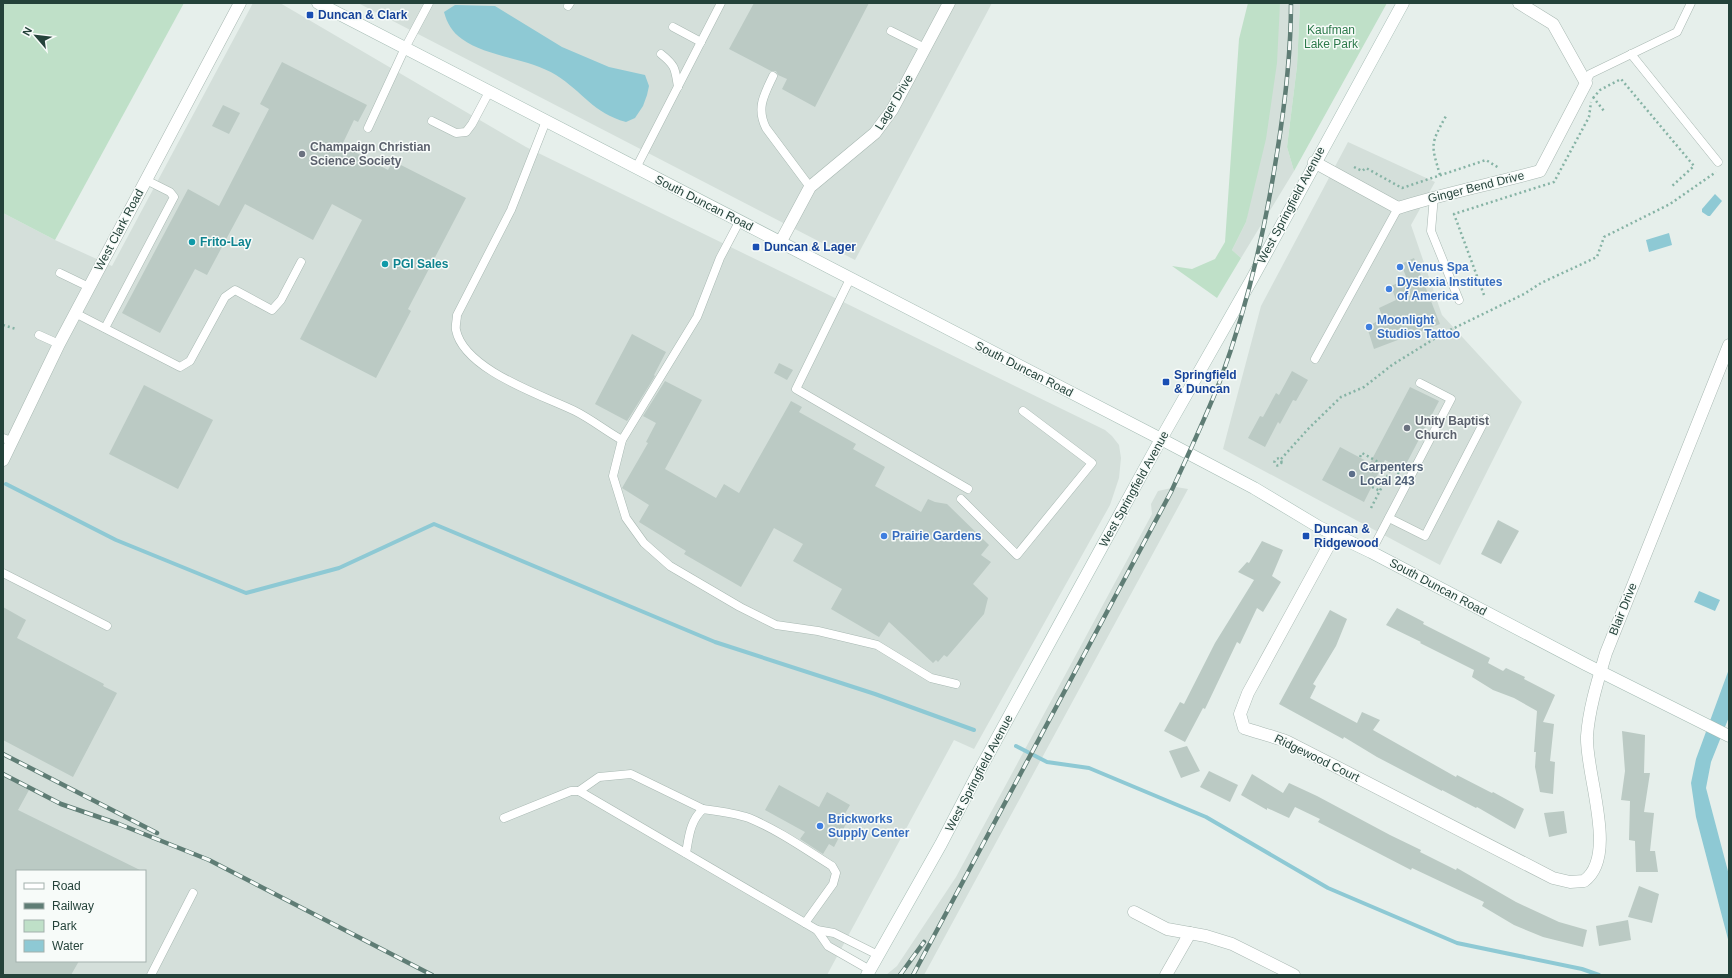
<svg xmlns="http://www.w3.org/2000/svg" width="1732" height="978" font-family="Arial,sans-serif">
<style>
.built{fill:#d4dfda;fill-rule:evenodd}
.green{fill:#bfe0c8}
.water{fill:#8ec9d4}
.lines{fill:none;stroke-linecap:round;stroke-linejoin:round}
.stream{stroke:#8ec9d4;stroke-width:4}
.building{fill:#bbcac4}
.service-casing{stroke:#a8b8b2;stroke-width:9}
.minor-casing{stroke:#a8b8b2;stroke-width:13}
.secondary-casing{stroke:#a4bbb3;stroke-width:13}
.path{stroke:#86b3a5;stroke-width:2.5;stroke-dasharray:2 3;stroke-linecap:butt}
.service{stroke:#fff;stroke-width:8}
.minor{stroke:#fff;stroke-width:12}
.secondary{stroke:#fff;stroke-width:12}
.rail-casing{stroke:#5f7d75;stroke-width:4.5}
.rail{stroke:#f7fbf9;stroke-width:3;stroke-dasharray:9;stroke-linecap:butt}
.transit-dot{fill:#1a4fb4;stroke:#f7fbf9;stroke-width:1.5}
.worship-dot{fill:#6b7280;stroke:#f7fbf9;stroke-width:1.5}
.culture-dot{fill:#0f9aa8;stroke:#f7fbf9;stroke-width:1.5}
.shop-dot{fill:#3f7fe0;stroke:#f7fbf9;stroke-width:1.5}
.service-dot{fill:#5c6f8a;stroke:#f7fbf9;stroke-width:1.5}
.labels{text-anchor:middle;stroke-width:3;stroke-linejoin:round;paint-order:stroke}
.transit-label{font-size:12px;font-weight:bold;fill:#164399;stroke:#f7fbf9;text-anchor:start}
.park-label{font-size:12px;fill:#2d7a4b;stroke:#f7fbf9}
.street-label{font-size:12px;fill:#24423a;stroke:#f7fbf9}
.worship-label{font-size:12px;font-weight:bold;fill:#5b616d;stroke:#f7fbf9;text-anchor:start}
.culture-label{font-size:12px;font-weight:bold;fill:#0d838f;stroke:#f7fbf9;text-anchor:start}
.shop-label{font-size:12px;font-weight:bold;fill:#366cbe;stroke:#f7fbf9;text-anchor:start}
.service-label{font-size:12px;font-weight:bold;fill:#4e5e75;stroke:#f7fbf9;text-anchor:start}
</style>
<rect width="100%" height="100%" fill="#e6efeb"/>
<g class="built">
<path d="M253 3H280L526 147 1105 430 1112 436 1119 445 1121 458 1119 478 1110 505 974 749 954 740 827 975H3V213L55 240 112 266ZM17 871H145V961H17Z"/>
<path d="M358 3H992L855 260Z"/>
<path d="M1280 3H1300L1297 66 1287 147 1294 171 1241 258 1232 250 1246 222Z"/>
<path d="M1348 142 1435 182 1411 225 1442 315 1522 402 1440 565 1223 449 1261 306Z"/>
<path d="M1176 487 1188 489 924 975H886L897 966 956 877 1152 514 1151 504 1158 491Z"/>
</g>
<g class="green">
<path d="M3 3H184L55 240 3 213Z"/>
<path d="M1248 3H1280L1277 63 1266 139 1246 222 1232 250 1241 258 1217 298 1172 266 1192 269 1215 259 1225 242 1239 39Z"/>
<path d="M1300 3H1387L1294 171 1287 147 1297 66Z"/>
</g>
<g class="water">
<path d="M455 5 495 6 562 47 609 67 645 75 649 86 647 95 643 106 635 118 626 122C593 113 583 92 556 75 529 58 486 57 462 39 452 32 447 23 444 12Z"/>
<path d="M1715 194 1722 201 1710 216H1708L1702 212V209Z"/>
<path d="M1669 233 1672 245 1649 252 1646 240Z"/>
<path d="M1699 591 1720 600 1715 611 1694 602Z"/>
<path d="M1729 669V717L1711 762 1706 788 1729 875V943L1696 817 1691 783 1696 759Z"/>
</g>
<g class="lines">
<g class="stream">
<path d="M6 484 116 540 246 593 339 568 434 524 715 642 875 694 974 730"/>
<path d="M1016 746 1047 762 1089 768 1206 817 1328 888 1457 943 1582 969 1599 975"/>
</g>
</g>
<g class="building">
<path d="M754 3H869L815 107 782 89 787 79 778 75 776 71H771L729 49Z"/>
<path d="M282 62 367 105 358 122 354 120 342 145 388 170 393 161 466 198 408 309 411 311 376 378 300 339 362 220 332 204 313 240 245 204 207 275 195 269 160 333 122 313 188 189 219 206 269 109 260 104Z"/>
<path d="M223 105 240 113 229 134 212 126Z"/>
<path d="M1414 258 1440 324 1374 349 1367 327 1383 318 1379 308 1396 300 1391 286 1407 279 1401 264Z"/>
<path d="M632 334 666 352 654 375 655 376 627 421 595 404Z"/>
<path d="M779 363 793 370 787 380 774 373Z"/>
<path d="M1292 371 1308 380 1296 401 1293 400 1280 424 1278 422 1265 447 1248 438 1260 416 1263 417 1276 393 1279 395Z"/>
<path d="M665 381 702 400 665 469 716 498 724 484 739 493 791 401 802 407 799 412 856 444 853 449 885 467 875 486 921 512 928 499 935 502 947 504 989 545 981 555 991 562 973 584 988 598 984 614 947 657 944 655 938 662 936 660 933 663 889 622 879 637 831 609 842 589 793 561 803 544 774 528 741 587 684 554 686 551 639 522 649 505 622 488 648 443 646 442 656 423 643 416Z"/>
<path d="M144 385 213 420 178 489 109 454Z"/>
<path d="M1410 387 1439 401 1403 470 1385 460 1364 502 1322 480 1340 447 1370 463Z"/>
<path d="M1498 520 1519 531 1501 564 1481 554Z"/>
<path d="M1262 541 1283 550 1272 576 1281 582 1263 612 1257 608 1240 644 1237 642 1205 709 1203 708 1185 742 1164 731 1180 702 1184 704 1215 643 1254 580 1238 572 1247 562 1249 563Z"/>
<path d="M3 607 26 620 17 638 104 684 103 686 117 693 73 777 3 740Z"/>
<path d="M1397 608 1424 622 1423 624 1490 658 1488 663 1503 671 1506 668 1525 677 1524 679 1555 695 1543 722 1554 724 1550 761 1555 762 1553 794 1540 792 1535 767 1536 752H1534L1537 711 1514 698 1493 690 1472 677 1474 670 1420 643 1421 642 1386 625Z"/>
<path d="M1330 610 1347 619 1336 646 1313 684 1316 686 1310 698 1357 723 1362 712 1380 720 1373 730 1456 777 1457 775 1492 793 1493 792 1524 809 1515 829 1477 807 1476 808 1442 790V791L1377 757 1344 737 1343 739 1279 704Z"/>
<path d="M1622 731 1645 735 1644 773H1650L1644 812 1654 813 1650 851H1655L1658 872H1636L1635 841 1629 840 1630 801 1621 800 1625 771Z"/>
<path d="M1187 746 1200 771 1181 778 1169 751Z"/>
<path d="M1209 771 1238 785 1230 802 1200 787Z"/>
<path d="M1252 774 1283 793 1289 783 1317 796 1390 835 1421 850 1420 852 1456 870 1457 868 1516 902 1559 922 1587 930 1583 947 1543 937 1514 925 1482 906 1484 902 1412 868 1411 870 1318 822 1320 819 1295 807 1289 818 1267 808V810L1241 795Z"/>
<path d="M3 776 29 790 18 810 142 871H17V961H79L71 975H3Z"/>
<path d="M779 785 819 807 827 792 850 805 843 817 848 820 834 847 829 844 823 854 800 839 805 832 765 810Z"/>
<path d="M1564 811 1567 833 1549 837 1544 813Z"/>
<path d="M1639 886 1659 894 1652 923 1628 917Z"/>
<path d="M1628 920 1631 940 1599 946 1596 926Z"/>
</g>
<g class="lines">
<defs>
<g id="service">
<path d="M568 6 570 3"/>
<path d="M673 27 701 42"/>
<path d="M891 31 925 48"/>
<path d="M661 54C676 66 675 69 678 87"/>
<path d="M1631 54 1718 162"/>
<path d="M773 76C764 95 756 108 766 128L810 187"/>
<path d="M1586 83 1590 74 1677 32 1691 3"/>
<path d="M432 121 456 133 466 132 472 124 489 92"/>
<path d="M546 121 511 210 457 315C457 320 455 326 456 330 464 370 542 395 575 411 591 419 606 431 622 440"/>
<path d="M368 128 405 48 429 3"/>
<path d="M636 168 721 3"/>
<path d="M1434 196 1431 231 1459 300"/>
<path d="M739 222 720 258 697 317 622 440 613 476 626 518 644 543 670 566 740 607 776 625 818 631 877 645 931 678 956 684"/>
<path d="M60 273 89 287"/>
<path d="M850 279 796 389 968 489"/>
<path d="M75 313 180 367 190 361 225 297 235 290 272 310 281 300 301 262"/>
<path d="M105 328 174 197 170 192 146 180"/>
<path d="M39 335 59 344"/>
<path d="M1315 359 1398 208"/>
<path d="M3 438 11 441"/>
<path d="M961 499 1017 555 1092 463 1023 411"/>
<path d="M1389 518 1425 536 1486 418"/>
<path d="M1371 552 1451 399 1420 383"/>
<path d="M3 573 107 626"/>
<path d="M579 791 599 777 631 774 703 809"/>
<path d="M504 818 571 791H579L817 930 834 933 878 955"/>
<path d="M686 853C689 836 690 821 703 809 718 811 735 813 749 818 778 830 805 849 832 866L836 873 833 884 805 923"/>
<path d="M817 930 828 946 870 970"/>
<path d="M151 975 193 893"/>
</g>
<g id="minor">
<path d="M1314 162 1398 208C1445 193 1493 184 1540 171L1586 83 1553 24 1519 3"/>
<path d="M780 243 810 187 875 133 892 110 949 3"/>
<path d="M3 460 59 344 240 3"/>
<path d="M1335 534 1248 693 1240 714 1244 728C1259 733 1273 736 1288 742L1553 878 1570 882 1584 881C1619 856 1585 773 1587 736 1589 708 1598 680 1606 653L1729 345"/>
<path d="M1134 912 1167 929 1206 936 1232 944 1294 975"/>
<path d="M1166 975 1190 933"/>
</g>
<g id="secondary">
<path d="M318 3 1161 439 1254 488 1319 527 1371 552 1585 664 1729 736"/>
<path d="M867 975 941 844 978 773 1161 439 1252 279 1403 3"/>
</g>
</defs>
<use href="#service" class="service-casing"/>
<use href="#minor" class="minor-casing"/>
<use href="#secondary" class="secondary-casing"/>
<g class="path">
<path d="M1593 97 1604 111"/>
<path d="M1593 98 1600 90 1621 79 1694 166 1671 187"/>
<path d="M1354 167 1362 171 1366 168 1402 188 1486 160 1499 168"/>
<path d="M1440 175C1431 144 1430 145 1446 116"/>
<path d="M1484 295 1454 214 1554 182 1589 117 1591 102"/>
<path d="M3 325 16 329"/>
<path d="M1360 457 1362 453 1400 474"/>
<circle cx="1278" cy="462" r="3.5"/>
<path d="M1281 459 1309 428 1341 397 1364 387 1392 365 1442 334 1524 294 1541 283 1597 257 1604 237 1670 204 1716 172"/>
<path d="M1372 487 1380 491"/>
<path d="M1371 508 1391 469"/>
</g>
<use href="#service" class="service"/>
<use href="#minor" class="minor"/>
<use href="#secondary" class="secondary"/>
<defs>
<g id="rail">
<path d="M3 754 157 833"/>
<path d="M3 774 61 804 119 824 209 860 432 975"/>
<path d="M900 975 924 942"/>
<path d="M913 975 1171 492C1188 455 1205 419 1220 381 1247 308 1265 230 1277 153 1285 104 1291 53 1291 3"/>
</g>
</defs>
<use href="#rail" class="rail-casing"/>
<use href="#rail" class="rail"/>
</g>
<g class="transit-dot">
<rect x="306" y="11" width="8" height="8" rx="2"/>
<rect x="752" y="243" width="8" height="8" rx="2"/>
<rect x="1162" y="378" width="8" height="8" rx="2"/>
<rect x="1302" y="532" width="8" height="8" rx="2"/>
</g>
<g class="worship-dot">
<circle cx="302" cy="154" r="4"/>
<circle cx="1407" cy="428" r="4"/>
</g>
<g class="culture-dot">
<circle cx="192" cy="242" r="4"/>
<circle cx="385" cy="264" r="4"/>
</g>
<g class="shop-dot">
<circle cx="1400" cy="267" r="4"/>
<circle cx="1389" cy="289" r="4"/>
<circle cx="1369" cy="327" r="4"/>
<circle cx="884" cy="536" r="4"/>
<circle cx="820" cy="826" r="4"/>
</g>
<circle class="service-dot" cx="1352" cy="474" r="4"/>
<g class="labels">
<g class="transit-label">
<text x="318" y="19">Duncan &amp; Clark</text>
<text x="764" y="251">Duncan &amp; Lager</text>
<text x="1174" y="379">Springfield<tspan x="1174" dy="14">&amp; Duncan</tspan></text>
<text x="1314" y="533">Duncan &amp;<tspan x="1314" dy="14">Ridgewood</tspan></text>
</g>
<g class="park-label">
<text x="1331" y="34">Kaufman<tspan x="1331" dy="14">Lake Park</tspan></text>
</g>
<g class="street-label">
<text transform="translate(894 102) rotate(-59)" y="4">Lager Drive</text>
<text transform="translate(1476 187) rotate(-14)" y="4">Ginger Bend Drive</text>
<text transform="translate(704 203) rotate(27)" y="4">South Duncan Road</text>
<text transform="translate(1291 205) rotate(-62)" y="4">West Springfield Avenue</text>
<text transform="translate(119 230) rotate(-62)" y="4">West Clark Road</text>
<text transform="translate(1024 369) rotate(27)" y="4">South Duncan Road</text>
<text transform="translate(1134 489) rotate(-61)" y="4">West Springfield Avenue</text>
<text transform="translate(1438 587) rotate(28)" y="4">South Duncan Road</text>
<text transform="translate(1623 609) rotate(-68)" y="4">Blair Drive</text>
<text transform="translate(1317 758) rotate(26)" y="4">Ridgewood Court</text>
<text transform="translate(979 773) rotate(-62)" y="4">West Springfield Avenue</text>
</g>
<g class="worship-label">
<text x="310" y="151">Champaign Christian<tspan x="310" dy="14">Science Society</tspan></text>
<text x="1415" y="425">Unity Baptist<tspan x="1415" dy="14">Church</tspan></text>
</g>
<g class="culture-label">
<text x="200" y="246">Frito-Lay</text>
<text x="393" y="268">PGI Sales</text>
</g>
<g class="shop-label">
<text x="1408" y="271">Venus Spa</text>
<text x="1397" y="286">Dyslexia Institutes<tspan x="1397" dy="14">of America</tspan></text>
<text x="1377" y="324">Moonlight<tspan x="1377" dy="14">Studios Tattoo</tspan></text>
<text x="892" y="540">Prairie Gardens</text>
<text x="828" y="823">Brickworks<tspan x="828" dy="14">Supply Center</tspan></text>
</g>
<g class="service-label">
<text x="1360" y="471">Carpenters<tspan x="1360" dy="14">Local 243</tspan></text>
</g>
</g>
<rect width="1732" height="978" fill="none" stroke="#24423a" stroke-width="8"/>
<rect x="16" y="870" width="130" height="92" fill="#f7fbf9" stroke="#a3b1ad"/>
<rect x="24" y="883" width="20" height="6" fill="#ffffff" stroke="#a3b1ad"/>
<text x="52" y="890" font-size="12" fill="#24423a">Road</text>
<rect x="24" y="903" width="20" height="6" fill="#5f7d75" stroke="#a3b1ad"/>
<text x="52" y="910" font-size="12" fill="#24423a">Railway</text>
<rect x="24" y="920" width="20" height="12" fill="#bfe0c8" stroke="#a3b1ad"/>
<text x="52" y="930" font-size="12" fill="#24423a">Park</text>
<rect x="24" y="940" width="20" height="12" fill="#8ec9d4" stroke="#a3b1ad"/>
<text x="52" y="950" font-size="12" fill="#24423a">Water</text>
<g transform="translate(36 36) rotate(298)" stroke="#f7fbf9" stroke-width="3" paint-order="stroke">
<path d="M0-3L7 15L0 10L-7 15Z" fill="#24423a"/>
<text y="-6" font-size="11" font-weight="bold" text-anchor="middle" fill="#24423a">N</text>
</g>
</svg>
